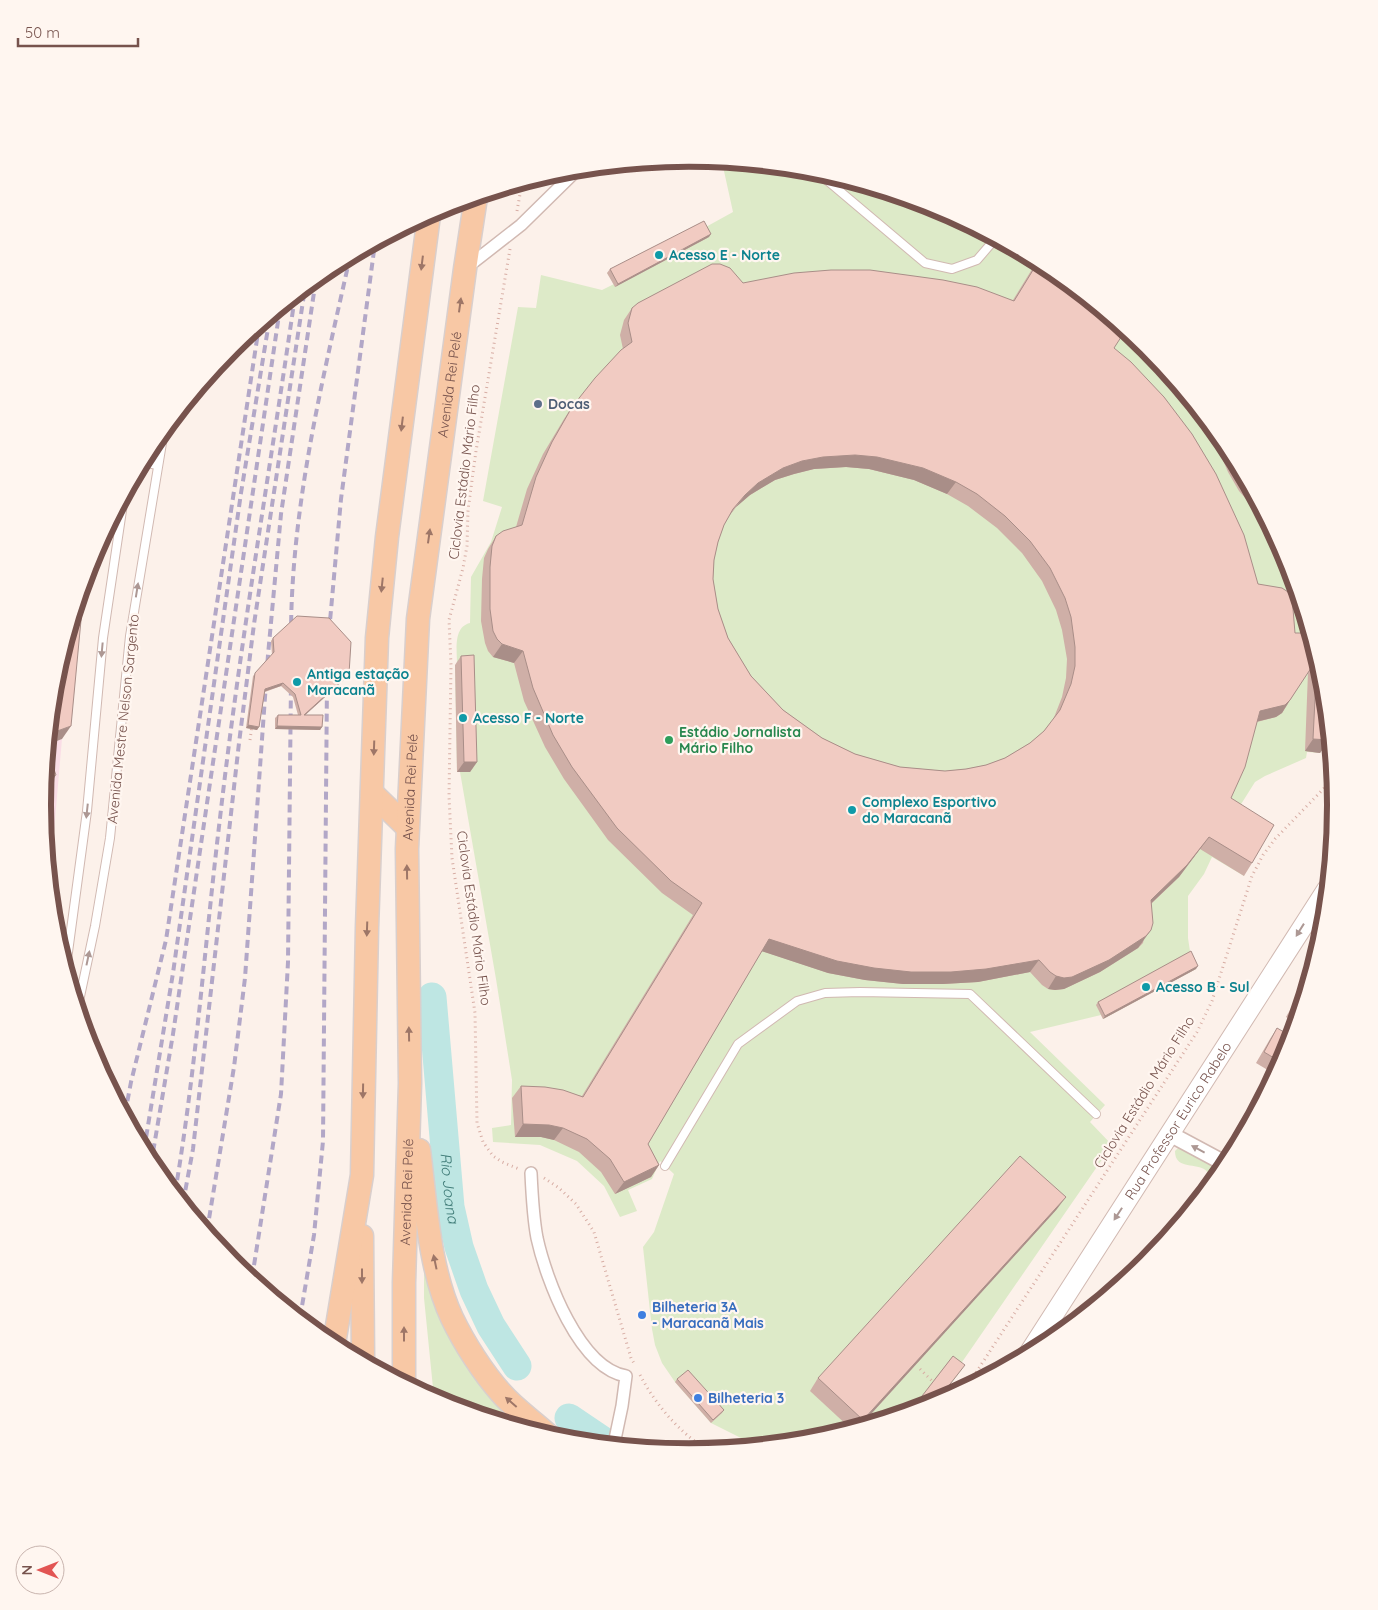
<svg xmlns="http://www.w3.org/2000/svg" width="1378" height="1610" font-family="Quicksand,sans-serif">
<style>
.medical{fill:#fadde6}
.green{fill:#ddeac8}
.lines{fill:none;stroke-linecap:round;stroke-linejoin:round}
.river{stroke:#bee6e3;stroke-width:29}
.service-casing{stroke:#d1b9b2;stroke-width:10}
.pedestrian-casing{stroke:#d1b9b2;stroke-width:14}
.minor-casing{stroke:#d1b9b2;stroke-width:18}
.tertiary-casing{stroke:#d1b9b2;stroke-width:21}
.primary-casing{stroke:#d9cfcd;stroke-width:25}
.path{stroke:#d7ada4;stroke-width:3;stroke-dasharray:1 4;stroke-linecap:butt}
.service{stroke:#fff;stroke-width:8}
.pedestrian{stroke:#fff;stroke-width:11}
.minor{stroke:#fff;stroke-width:15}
.tertiary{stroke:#fff;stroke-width:19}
.primary{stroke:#f8c8a5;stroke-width:22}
.rail{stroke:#b2a7c7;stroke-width:4;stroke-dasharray:8 5;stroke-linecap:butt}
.wall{fill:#cfafa7;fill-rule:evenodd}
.shaded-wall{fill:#a98e88}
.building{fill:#f1cbc2;stroke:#a98e88;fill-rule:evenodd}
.oneway{fill:#9e7667}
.oneway2{fill:#ad9894}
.culture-dot{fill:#0f9aa8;stroke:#fff6f0;stroke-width:2}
.service-dot{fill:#5c6f8a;stroke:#fff6f0;stroke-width:2}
.leisure-dot{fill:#2e9e5b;stroke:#fff6f0;stroke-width:2}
.shop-dot{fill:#3f7fe0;stroke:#fff6f0;stroke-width:2}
.labels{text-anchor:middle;stroke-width:4.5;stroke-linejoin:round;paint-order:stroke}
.culture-label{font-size:14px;font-weight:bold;fill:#0d838f;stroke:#fff6f0;text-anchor:start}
.street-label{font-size:14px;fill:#77534d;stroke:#fff6f0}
.service-label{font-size:14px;font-weight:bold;fill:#4e5e75;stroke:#fff6f0;text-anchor:start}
.leisure-label{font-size:14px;font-weight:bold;fill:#27864d;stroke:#fff6f0;text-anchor:start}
.shop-label{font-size:14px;font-weight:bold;fill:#366cbe;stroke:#fff6f0;text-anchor:start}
.water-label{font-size:15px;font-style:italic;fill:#407c78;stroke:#fff6f0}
.rim{fill:none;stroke:#77534d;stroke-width:6}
</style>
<rect width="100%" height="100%" fill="#fcf1ea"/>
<path class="medical" d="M62 739 50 877 43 805 48 744Z"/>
<g class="green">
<path d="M722 162 815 171 937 208 1048 268 1146 348 1227 446 1286 558 1323 679 1324 689 1320 753 1307 752 1306 758 1265 776 1255 782 1233 817 1244 876 1212 857 1204 874 1188 896V938L1191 958 1196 969 1103 1019 1101 1015 1030 1032 1105 1105 1090 1122 1112 1145 960 1365 963 1368 937 1402 815 1439 759 1445 751 1443 711 1423 675 1382 662 1363 655 1345 652 1329 643 1247 654 1232 674 1174 660 1161 652 1179 628 1190 637 1211 620 1217 604 1186 577 1161 540 1145 493 1142 492 1128 511 1125 512 1080 496 979 460 772H457L455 665H457C457 650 453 627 470 623L471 577 491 542 502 507 483 501 518 307 536 308 541 275 602 290 614 284 607 273 702 224 704 228 733 212Z"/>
<path d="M1182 1144 1226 1165 1211 1183C1210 1178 1209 1172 1204 1169 1193 1163 1175 1169 1175 1151Z"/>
<path d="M424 1260C431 1282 436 1306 445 1327 460 1365 489 1396 518 1425L441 1402 434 1398 424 1298Z"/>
</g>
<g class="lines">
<g class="river">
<path id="s1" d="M432 997 450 1207 459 1247 474 1290 491 1326 517 1366"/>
<path d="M569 1418 606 1443"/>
</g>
<defs>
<g id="service">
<path d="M816 171 925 263 952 269 977 260 995 239"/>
<path d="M143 462 157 465"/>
<path d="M66 967 87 811 103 638 124 497"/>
<path d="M78 1006 95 926 110 838 130 636 164 431"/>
<path d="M665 1166 738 1044 797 1001 825 993 860 992 970 994 1096 1114"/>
</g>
<g id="pedestrian">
<path d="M466 268 521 225 578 169"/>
<path d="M531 1173C532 1195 533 1217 537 1238 546 1279 579 1368 626 1376L622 1406 614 1444"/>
</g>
<path id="minor" d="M1170 1134 1226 1164"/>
<g id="tertiary">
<path id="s2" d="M1029 1353 1327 889"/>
</g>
<g id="primary">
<path d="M372 793 407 827"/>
<path d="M419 1150C426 1204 429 1269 452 1318 464 1343 483 1373 502 1394 515 1409 533 1421 548 1435"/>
<path d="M362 1236 363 1360"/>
<path d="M334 1344 362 1175 367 928 377 638 387 537 429 215"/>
<path id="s3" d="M404 1382V1283L410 1083 407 849 418 619 465 269 476 197"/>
</g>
</defs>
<use href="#service" class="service-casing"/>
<use href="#pedestrian" class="pedestrian-casing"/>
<use href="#minor" class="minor-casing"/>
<use href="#tertiary" class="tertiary-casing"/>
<use href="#primary" class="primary-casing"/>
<g class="path">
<path d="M517 211 522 183"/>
<path d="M510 249 476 451 468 510 467 546 463 568 449 620 451 665 449 796 452 858 475 1013 477 1123 483 1142 493 1156 502 1162 519 1169"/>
<path d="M250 740 252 725"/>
<path d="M544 1178 559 1188 576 1204 594 1232 631 1358 635 1365"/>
<path d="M920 1369 933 1382"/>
<path d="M640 1375C656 1405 678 1431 707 1450"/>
<path d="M968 1385 1197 1032 1212 1001 1252 876 1263 855 1275 839 1333 779"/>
<path d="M946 1390 955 1392"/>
</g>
<use href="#service" class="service"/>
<use href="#pedestrian" class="pedestrian"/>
<use href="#minor" class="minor"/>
<use href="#tertiary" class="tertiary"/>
<use href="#primary" class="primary"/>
<g class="rail">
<path d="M329 632 341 499 375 243"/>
<path d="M291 636C291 508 322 382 350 257"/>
<path d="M125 1114 131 1082 166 940 259 326"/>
<path d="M144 1150 173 973 241 493 270 316"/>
<path d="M151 1164 173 1034 280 308"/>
<path d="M175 1193C196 1069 205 943 220 818 240 643 270 470 295 296"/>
<path d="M183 1203 193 1149 239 743 254 624 305 288"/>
<path d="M207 1231 234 1067 245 978 268 655 281 514 316 279"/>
<path d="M252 1278 281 1094 288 962 291 681"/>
<path d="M300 1318 314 1235 323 1141 327 682"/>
</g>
</g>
<g class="wall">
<path d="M709 237 615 287 607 273 610 269Z"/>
<path d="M1037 261 1048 268 1114 348 1258 584 1295 633H1309L1323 679 1329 740 1320 753 1305 751 1308 672 1282 713 1276 717 1257 722 1231 798 1252 863 1244 876 1200 849 1179 877 1151 904 1143 943 1138 948 1100 972 1064 989 1055 990 1048 989 1042 985 1030 972 978 982 943 984H903L865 980 828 973 762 951 648 1144 659 1165 651 1177 615 1194 601 1172 579 1152 554 1140 541 1137H515L512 1098 521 1086 582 1096 693 915 662 893 608 840 564 779 545 747 524 701 514 663 493 657 488 651 485 643 481 621 482 579 484 558 488 549 496 536 516 527 527 489 543 454 564 419 572 407 623 349 620 335 624 320 632 308 743 283 1013 300ZM846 467 869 469 914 480 947 494 968 506 997 528 1022 553 1042 581 1056 610 1062 630 1067 659 1066 678 1062 697 1053 720 1044 731 1030 743 1005 758 986 765 966 769 945 771 900 767 855 754 822 738 783 710 751 676 728 638 718 609 713 579 714 560 718 542 724 525 730 515 736 507 750 495 775 480 794 474 814 469Z"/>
<path d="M1216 433 1227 446 1266 519 1261 516 1239 491 1228 472 1219 451Z"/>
<path d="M273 638 349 674 347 677 305 715 322 727 320 730 275 729V718L278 715H298L293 697 281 686 265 692 259 727 257 730 246 728 253 676 272 655 271 641Z"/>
<path d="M461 656 477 762 470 772H457L455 665Z"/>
<path d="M1196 969 1103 1019 1096 1005 1098 1002Z"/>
<path d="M1310 975 1295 1023 1286 1017Z"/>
<path d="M1277 1028 1286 1053 1243 1134 1237 1131 1271 1072 1256 1063 1270 1039Z"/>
<path d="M1057 1209 861 1425 850 1428 810 1391 818 1378Z"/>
<path d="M953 1356 937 1402 928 1405 920 1399Z"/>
<path d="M677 1379 724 1410 722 1413 711 1423 675 1382Z"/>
</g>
<g class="shaded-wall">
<path d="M711 234 709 237 615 287 618 284Z"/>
<path d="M855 455 877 457 923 468 956 482 947 494 914 480 869 469 846 467 814 469 794 474 775 480 750 495 736 507 725 521 745 495 758 483 783 468 802 461 823 457Z"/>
<path d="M502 644 523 651 514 663 493 657Z"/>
<path d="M349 674 347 677 302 718 304 715Z"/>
<path d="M283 683 281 686 263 692 265 689Z"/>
<path d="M1290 700 1282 713 1276 717 1251 723 1260 711Z"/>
<path d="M248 725 259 727 257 730 246 728Z"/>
<path d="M71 726 62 739 49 744V734Z"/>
<path d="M277 726 322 727 320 730 275 729Z"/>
<path d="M1313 739 1329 740 1320 753 1305 751Z"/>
<path d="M464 762H477L470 772H457Z"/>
<path d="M56 775 48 787 44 789 45 780Z"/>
<path d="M1209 837 1179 877 1142 912 1151 900Z"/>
<path d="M1151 930 1138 948 1100 972 1064 989 1055 990 1048 989 1056 976Z"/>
<path d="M769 939 1039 960 1030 972 978 982 943 984H903L865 980 828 973 761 951Z"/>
<path d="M1198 966 1196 969 1103 1019 1105 1016Z"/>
<path d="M523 1124 549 1125 563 1128 554 1140 541 1137H515Z"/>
<path d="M659 1165 651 1177 615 1194 624 1182Z"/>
<path d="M1066 1197 1057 1209 861 1425 859 1426 863 1420Z"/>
</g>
<g class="building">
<path d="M704 221 711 234 618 284 610 269Z"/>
<path d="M1038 262 1048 268 1125 331 1114 348 1131 362 1164 397 1192 434 1216 474 1244 535 1258 584 1282 588 1288 592 1292 597 1295 633H1309L1323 679 1329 740 1313 739 1317 659 1290 700 1285 705 1260 711 1245 767 1231 798 1274 825 1252 863 1209 837 1187 865 1151 900 1153 923 1151 930 1146 936 1109 960 1072 977 1064 978 1056 976 1050 972 1039 960 986 969 951 972H911L874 968 837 961 769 939 648 1144 659 1165 624 1182 610 1159 587 1139 563 1128 549 1125 523 1124 521 1086 545 1087 563 1090 583 1097 702 903 671 881 617 828 572 767 553 735 533 688 523 651 502 644 497 639 493 631 490 609V567L492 546 496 536 503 531 522 525 536 477 552 442 572 407 595 378 621 350 632 342 628 323 632 308 638 303 712 264H720L730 268 743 283 794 273 831 270H870L943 280 977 287 1014 301ZM855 455 877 457 923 468 956 482 977 494 1005 516 1030 541 1050 568 1065 598 1071 617 1075 647V666L1071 684 1060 710 1044 731 1030 743 1005 758 986 765 966 769 945 771 900 767 855 754 822 738 783 710 751 676 728 638 718 609 713 579 714 560 718 542 724 525 733 509 745 495 758 483 783 468 802 461 823 457Z"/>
<path d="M85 578 71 726 49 734 55 679Z"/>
<path d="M297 616 329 618 351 642 349 674 304 715H323L322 727 277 726 278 715H301L295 694 283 683 265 689 259 727 248 725 255 673 274 652 273 638Z"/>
<path d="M474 655 477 762H464L461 656Z"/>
<path d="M48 753 56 775 45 780Z"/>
<path d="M1191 951 1198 966 1105 1016 1098 1002Z"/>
<path d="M1308 980 1299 1012 1292 1008Z"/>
<path d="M1277 1028 1291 1036 1286 1053 1249 1122 1245 1120 1279 1061 1264 1052Z"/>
<path d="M1020 1156 1066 1197 863 1420 818 1378Z"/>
<path d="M953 1356 965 1365 936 1402 932 1404 922 1396Z"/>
<path d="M688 1370 724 1410 713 1420 677 1379Z"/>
</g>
<defs><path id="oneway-solid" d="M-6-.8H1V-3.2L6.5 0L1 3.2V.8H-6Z" transform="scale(1.25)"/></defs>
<g class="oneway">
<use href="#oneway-solid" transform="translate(422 263) rotate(97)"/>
<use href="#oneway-solid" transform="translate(460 305) rotate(-82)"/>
<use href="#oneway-solid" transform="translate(402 424) rotate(97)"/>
<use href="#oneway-solid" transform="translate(429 536) rotate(-82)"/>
<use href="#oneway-solid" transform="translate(382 585) rotate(96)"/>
<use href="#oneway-solid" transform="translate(374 748) rotate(92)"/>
<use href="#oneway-solid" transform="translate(407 872) rotate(-91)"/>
<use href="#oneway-solid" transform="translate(367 929) rotate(92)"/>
<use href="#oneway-solid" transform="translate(409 1034) rotate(-91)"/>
<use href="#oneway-solid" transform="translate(363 1091) rotate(91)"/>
<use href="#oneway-solid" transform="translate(435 1262) rotate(-102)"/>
<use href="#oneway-solid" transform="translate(362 1276) rotate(90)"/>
<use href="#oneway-solid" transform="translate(404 1334) rotate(-90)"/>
<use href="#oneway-solid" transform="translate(511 1402) rotate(-139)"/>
</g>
<g class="oneway2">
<use href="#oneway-solid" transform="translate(137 590) rotate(-81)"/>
<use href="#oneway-solid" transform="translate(102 650) rotate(95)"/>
<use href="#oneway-solid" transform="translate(87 811) rotate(96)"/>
<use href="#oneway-solid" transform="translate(1300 930) rotate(122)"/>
<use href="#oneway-solid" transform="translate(88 958) rotate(-78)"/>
<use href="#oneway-solid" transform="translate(1198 1149) rotate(-152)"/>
<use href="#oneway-solid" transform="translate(1118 1214) rotate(123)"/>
</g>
<g class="culture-dot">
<circle cx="659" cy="255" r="5"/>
<circle cx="297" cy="682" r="5"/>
<circle cx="463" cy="718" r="5"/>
<circle cx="852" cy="810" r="5"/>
<circle cx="1146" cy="987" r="5"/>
</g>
<circle class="service-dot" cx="538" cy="404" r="5"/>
<circle class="leisure-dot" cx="669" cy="740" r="5"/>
<g class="shop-dot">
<circle cx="642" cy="1315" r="5"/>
<circle cx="698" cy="1398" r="5"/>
</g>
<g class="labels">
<g class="culture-label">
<text x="669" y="260">Acesso E - Norte</text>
<text x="307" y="679">Antiga estação<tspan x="307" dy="16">Maracanã</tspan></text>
<text x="473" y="723">Acesso F - Norte</text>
<text x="862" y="807">Complexo Esportivo<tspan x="862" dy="16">do Maracanã</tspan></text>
<text x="1156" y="992">Acesso B - Sul</text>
</g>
<g class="street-label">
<text dy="5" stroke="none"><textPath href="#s3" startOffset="1000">Avenida Rei Pelé</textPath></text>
<text transform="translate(464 472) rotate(-83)" y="5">Ciclovia Estádio Mário Filho</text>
<text transform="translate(123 719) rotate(-84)" y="5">Avenida Mestre Nelson Sargento</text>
<text dy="5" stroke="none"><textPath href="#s3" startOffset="595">Avenida Rei Pelé</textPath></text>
<text transform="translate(474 918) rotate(82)" y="5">Ciclovia Estádio Mário Filho</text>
<text transform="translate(1144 1092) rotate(-58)" y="5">Ciclovia Estádio Mário Filho</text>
<text dy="5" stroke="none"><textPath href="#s2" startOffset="276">Rua Professor Eurico Rabelo</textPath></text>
<text dy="5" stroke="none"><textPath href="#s3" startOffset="190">Avenida Rei Pelé</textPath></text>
</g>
<g class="service-label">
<text x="548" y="409">Docas</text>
</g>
<g class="leisure-label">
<text x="679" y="737">Estádio Jornalista<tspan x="679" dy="16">Mário Filho</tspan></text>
</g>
<g class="shop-label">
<text x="652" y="1312">Bilheteria 3A<tspan x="652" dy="16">- Maracanã Mais</tspan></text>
<text x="708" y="1403">Bilheteria 3</text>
</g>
<g class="water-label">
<text dy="5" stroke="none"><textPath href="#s1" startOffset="192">Rio Joana</textPath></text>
</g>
</g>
<path d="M0 0H1378V1610H0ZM51 805a638 638 0 1 1 1276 0a638 638 0 1 1-1276 0Z" fill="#fff6f0" fill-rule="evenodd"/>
<path class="rim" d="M51 805a638 638 0 1 1 1276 0a638 638 0 1 1-1276 0Z"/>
<g transform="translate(40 1570) rotate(270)"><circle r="24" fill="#fff6f0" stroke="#c9b5af"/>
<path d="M0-4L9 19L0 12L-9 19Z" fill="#e25553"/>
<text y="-8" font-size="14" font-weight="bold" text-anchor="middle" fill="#77534d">N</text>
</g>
<path d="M18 38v8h120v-8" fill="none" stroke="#77534d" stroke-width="2.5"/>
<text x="25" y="38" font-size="15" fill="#77534d" stroke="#fff6f0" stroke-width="4" paint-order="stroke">50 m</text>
</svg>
